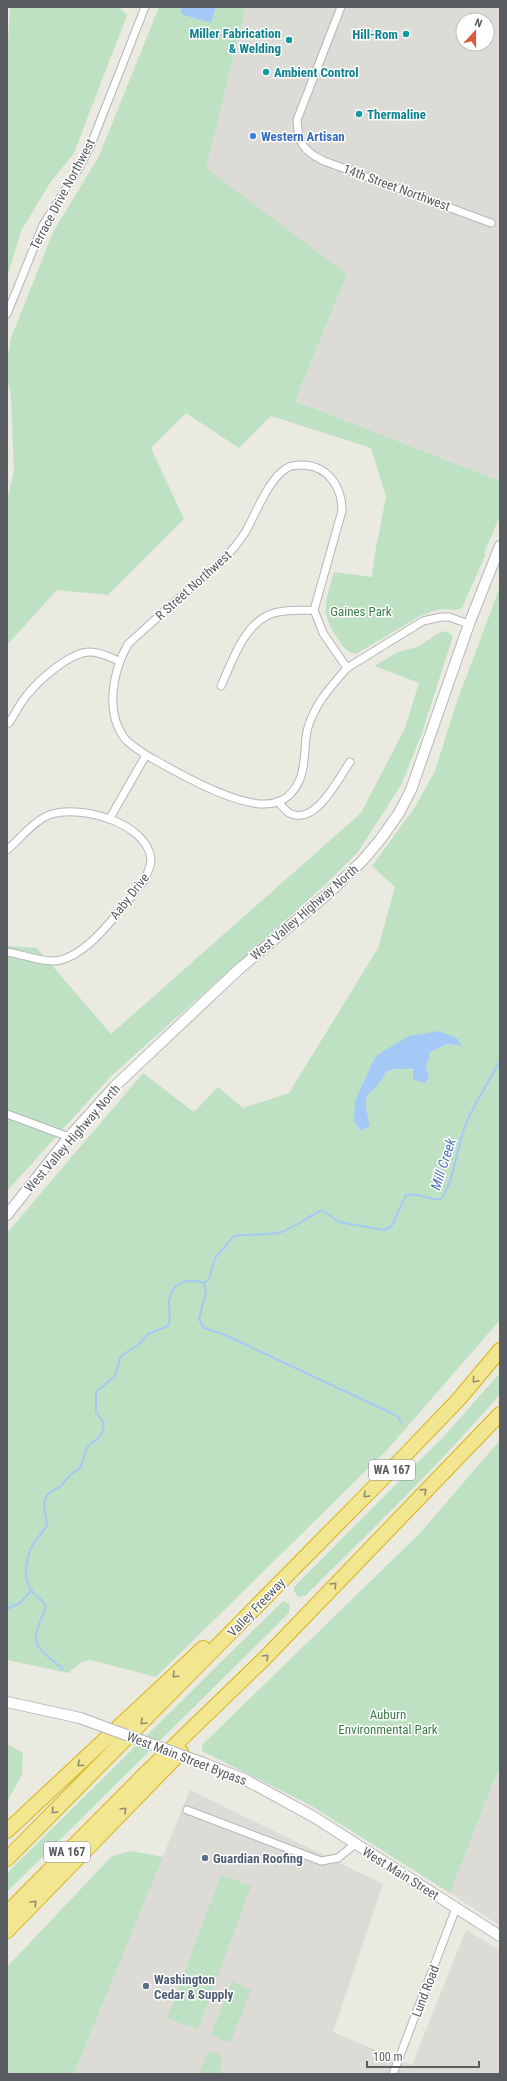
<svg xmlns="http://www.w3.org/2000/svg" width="507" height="2081" font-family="'Roboto Condensed',sans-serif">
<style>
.industrial{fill:#dddbd5;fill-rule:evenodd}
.green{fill:#bfe1c3;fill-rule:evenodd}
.water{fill:#a5c9f6}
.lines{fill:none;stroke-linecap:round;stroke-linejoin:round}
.stream{stroke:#a5c9f6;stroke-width:2}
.minor-casing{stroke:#b3b6ba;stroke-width:9}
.secondary-casing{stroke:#b5b6bc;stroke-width:12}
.motorway-casing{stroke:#d7b314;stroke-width:16}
.minor{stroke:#fff;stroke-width:7}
.secondary{stroke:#fff;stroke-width:10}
.motorway{stroke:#f2e690;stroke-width:14}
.secondary-bridge-casing{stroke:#b5b6bc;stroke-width:12;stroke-linecap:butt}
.secondary-bridge{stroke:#fff;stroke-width:10}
.oneway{stroke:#8f8c71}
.culture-dot{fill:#0f9aa8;stroke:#fff;stroke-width:1.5}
.shop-dot{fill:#3f7fe0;stroke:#fff;stroke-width:1.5}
.service-dot{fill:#5c6f8a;stroke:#fff;stroke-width:1.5}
.labels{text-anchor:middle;stroke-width:3;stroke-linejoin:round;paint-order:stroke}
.shield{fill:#fff;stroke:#8b8d90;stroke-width:1}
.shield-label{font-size:12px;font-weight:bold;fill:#595c60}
.culture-label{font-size:13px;font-weight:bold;fill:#0d838f;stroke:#fff;text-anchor:end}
.shop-label{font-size:13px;font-weight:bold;fill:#366cbe;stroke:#fff;text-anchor:start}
.street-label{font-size:13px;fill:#595c60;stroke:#fff}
.park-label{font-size:13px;fill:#3b7e47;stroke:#fff}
.service-label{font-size:13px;font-weight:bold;fill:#4e5e75;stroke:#fff;text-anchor:start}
.water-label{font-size:14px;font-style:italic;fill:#4b72b7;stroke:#fff}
</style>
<rect width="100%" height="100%" fill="#ebeae1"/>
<g class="industrial">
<path d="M246 7H500V481L295 401 347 274 206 168ZM463 20H487V44H463Z"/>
<path d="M500 1767V1926L450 1893Z"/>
<path d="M190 1790 383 1884 333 2032 412 2065 466 1930 500 1950V2074H74Z"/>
</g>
<g class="green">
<path d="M10 7H119L127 15 74 153 50 183 21 231 7 278V61Z"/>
<path d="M159 7H181V13L183 15 211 23 216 7H246L206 168 347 274 295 401 500 481V516L484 553 486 554 462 608 456 610 440 609 420 616 356 654C347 652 343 647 338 639 319 613 326 600 334 572L372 577 375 553 386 497 371 448 271 416 239 448 186 413 151 448 184 519 108 595 57 590 7 645V501L14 471 11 396 7 378V361L11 338 53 232 99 156Z"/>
<path d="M500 587V1320L387 1450 156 1677 90 1660 82 1662 68 1673 7 1660V1233L143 1073 194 1112 218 1087 243 1108 289 1093 378 948 395 887 372 866 415 807 435 771 456 704ZM458 1039 461 1046 447 1044 429 1053 430 1057 426 1065 429 1078C413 1069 404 1065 386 1072 379 1085 369 1088 365 1104L355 1101 372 1063 377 1055Z"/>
<path d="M446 631 453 636 421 736 401 785 358 852 325 885 110 1077 7 1191V946L37 948 111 1034 361 813 405 728 419 683 374 666 398 652 417 647 439 633Z"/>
<path d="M500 1373V1394C439 1465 372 1530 305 1596L298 1597 294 1591V1587L444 1436Z"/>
<path d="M500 1440V1766L450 1893 310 1805 202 1751V1745L421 1532Z"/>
<path d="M283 1601 290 1604 289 1613 7 1892V1873Z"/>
<path d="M7 1744 23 1753 22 1775 7 1802Z"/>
<path d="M131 1851 163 1857 74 2074H7V1967L112 1856Z"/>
<path d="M221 1875 251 1886 198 2030 167 2018Z"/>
<path d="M232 1981 251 1990 230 2043 211 2035Z"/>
<path d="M213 2052 218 2053C223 2061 222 2065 219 2074H199L207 2054Z"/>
</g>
<g class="water">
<path d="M181 7H216L211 23 183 15 181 13Z"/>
<path d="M439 1031 458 1039 462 1046 447 1044 429 1053 430 1057 426 1065 429 1078 425 1083 413 1080V1069H394L386 1072C371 1101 360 1085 370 1125L361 1131 354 1121 355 1101 372 1063 377 1055 409 1036Z"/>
</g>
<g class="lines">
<g class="stream">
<path d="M204 1283 206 1291 199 1319 204 1328 223 1334 389 1412 398 1417 401 1422"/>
<path d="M7 1609 20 1603 32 1590"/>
<path d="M62 1670V1668C29 1642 32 1643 46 1606 42 1599 35 1596 31 1590 23 1577 26 1561 31 1548 35 1539 43 1533 47 1525 47 1514 39 1502 50 1492 53 1490 58 1489 61 1486 67 1479 70 1473 79 1469 84 1463 83 1455 87 1448 94 1437 102 1443 104 1423L96 1412V1392L115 1376 120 1358 124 1354 138 1345 148 1334 168 1326C172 1317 168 1310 169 1301 171 1281 189 1278 204 1283L209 1279 215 1258 234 1236C248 1234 263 1235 278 1233 291 1230 309 1216 322 1210L339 1222 384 1230 391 1227 406 1195C421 1192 429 1201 441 1199 453 1184 457 1149 464 1129 473 1105 488 1083 500 1061"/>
</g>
<defs>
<g id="minor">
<path d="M341 7 297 120C298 143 303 151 324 161L491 223"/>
<path d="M7 314 43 225 79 168 90 147 145 7"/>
<path d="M347 668 423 621 441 617H449L469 624"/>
<path d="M221 686C232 662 244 624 271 614 284 609 300 611 314 610"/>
<path d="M9 723C15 714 20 703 27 695 39 680 70 652 90 652 101 652 109 657 119 661"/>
<path d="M278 802C282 806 285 810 289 813 315 827 338 779 350 762"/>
<path d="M110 818 146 755C139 750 132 746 126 740 104 713 113 671 128 644 146 628 164 611 182 596 205 576 230 557 246 531 256 513 269 478 287 468 291 465 299 465 304 465 329 467 342 487 342 511L314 610 323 633 347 668C331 686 313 706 307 731 304 746 306 764 300 779 296 789 288 799 277 802 246 814 173 770 146 755"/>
<path d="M7 850C20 839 35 819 52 814 82 805 147 823 151 859 151 867 147 875 143 882 122 906 87 961 52 961 37 961 22 954 7 952"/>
<path d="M7 1114 69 1137"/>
<path d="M187 1810 321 1861 338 1858 355 1844"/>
<path d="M393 2074 456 1908"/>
</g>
<g id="secondary">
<path d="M7 1215 69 1137 115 1086 238 970 330 892 363 860 380 840 399 813 411 790 469 624 500 546"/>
<path d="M7 1702 80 1718"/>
<path d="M203 1763 244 1779 314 1817 500 1936"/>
</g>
<g id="motorway">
<path d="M7 1831 203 1648"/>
<path d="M7 1859 388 1473 459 1399 500 1350"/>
<path d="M7 1913 144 1775 264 1659 500 1414"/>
<path d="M7 1931 181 1752"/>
</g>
</defs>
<use href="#minor" class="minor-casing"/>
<use href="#secondary" class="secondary-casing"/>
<use href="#motorway" class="motorway-casing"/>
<use href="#minor" class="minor"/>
<use href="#secondary" class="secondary"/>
<use href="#motorway" class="motorway"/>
<defs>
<path id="secondary-bridge" d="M80 1718 203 1763"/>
</defs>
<use href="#secondary-bridge" class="secondary-bridge-casing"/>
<use href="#secondary-bridge" class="secondary-bridge"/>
</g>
<defs><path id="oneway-chevron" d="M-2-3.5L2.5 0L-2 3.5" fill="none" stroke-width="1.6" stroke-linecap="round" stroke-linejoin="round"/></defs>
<g class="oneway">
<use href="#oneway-chevron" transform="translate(475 1380) rotate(130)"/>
<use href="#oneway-chevron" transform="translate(424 1491) rotate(-45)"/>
<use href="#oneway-chevron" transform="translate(366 1495) rotate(135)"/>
<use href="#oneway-chevron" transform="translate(334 1585) rotate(-46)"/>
<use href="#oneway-chevron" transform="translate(266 1657) rotate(-46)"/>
<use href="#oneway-chevron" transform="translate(175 1675) rotate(137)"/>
<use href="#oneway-chevron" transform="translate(143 1722) rotate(135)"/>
<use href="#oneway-chevron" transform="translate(80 1764) rotate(137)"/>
<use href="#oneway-chevron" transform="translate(124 1810) rotate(-45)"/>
<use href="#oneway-chevron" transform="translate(54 1811) rotate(135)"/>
<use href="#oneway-chevron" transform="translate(34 1903) rotate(-46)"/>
</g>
<g class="culture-dot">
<circle cx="406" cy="34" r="4"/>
<circle cx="289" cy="40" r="4"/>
<circle cx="266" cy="72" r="4"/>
<circle cx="359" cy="114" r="4"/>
</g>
<circle class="shop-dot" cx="253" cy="136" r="4"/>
<g class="service-dot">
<circle cx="205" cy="1858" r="4"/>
<circle cx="146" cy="1986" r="4"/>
</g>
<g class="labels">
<g class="shield">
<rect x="369" y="1460" width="46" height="20" rx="3"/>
<rect x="44" y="1842" width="46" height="20" rx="3"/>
</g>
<g class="shield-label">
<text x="392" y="1474">WA 167</text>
<text x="67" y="1856">WA 167</text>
</g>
<g class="culture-label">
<text x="281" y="38">Miller Fabrication<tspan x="281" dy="15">&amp; Welding</tspan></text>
<text x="398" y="39">Hill-Rom</text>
<text x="274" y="77" text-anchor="start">Ambient Control</text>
<text x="367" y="119" text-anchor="start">Thermaline</text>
</g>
<g class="shop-label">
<text x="261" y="141">Western Artisan</text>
</g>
<g class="street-label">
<text transform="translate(397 187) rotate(20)" y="5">14th Street Northwest</text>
<text transform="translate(62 194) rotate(-62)" y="5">Terrace Drive Northwest</text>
<text transform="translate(193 585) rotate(-42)" y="5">R Street Northwest</text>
<text transform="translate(129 896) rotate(-52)" y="5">Aaby Drive</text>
<text transform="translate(304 912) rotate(-41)" y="5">West Valley Highway North</text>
<text transform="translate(72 1138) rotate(-49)" y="5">West Valley Highway North</text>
<text transform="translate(256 1607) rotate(-46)" y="5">Valley Freeway</text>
<text transform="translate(187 1758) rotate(21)" y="5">West Main Street Bypass</text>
<text transform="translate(401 1873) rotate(32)" y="5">West Main Street</text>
<text transform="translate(425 1991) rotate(-69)" y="5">Lund Road</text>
</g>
<g class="park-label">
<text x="361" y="616">Gaines Park</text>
<text x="388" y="1719">Auburn<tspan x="388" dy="15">Environmental Park</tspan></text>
</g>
<g class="service-label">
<text x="213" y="1863">Guardian Roofing</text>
<text x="154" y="1984">Washington<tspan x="154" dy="15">Cedar &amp; Supply</tspan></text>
</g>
<g class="water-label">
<text transform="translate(443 1164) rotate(-72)" y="5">Mill Creek</text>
</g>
</g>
<rect width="507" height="2081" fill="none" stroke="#595c60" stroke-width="16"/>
<g transform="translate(475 32) rotate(21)"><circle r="19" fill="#ffffff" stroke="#bdbebf"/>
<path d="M0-3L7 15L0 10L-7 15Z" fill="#d85a3a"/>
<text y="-6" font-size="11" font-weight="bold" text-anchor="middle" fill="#595c60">N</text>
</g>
<path d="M367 2061v6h112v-6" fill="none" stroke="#595c60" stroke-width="2"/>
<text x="373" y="2061" font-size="12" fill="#595c60" stroke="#ffffff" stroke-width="3" paint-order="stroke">100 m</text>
</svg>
